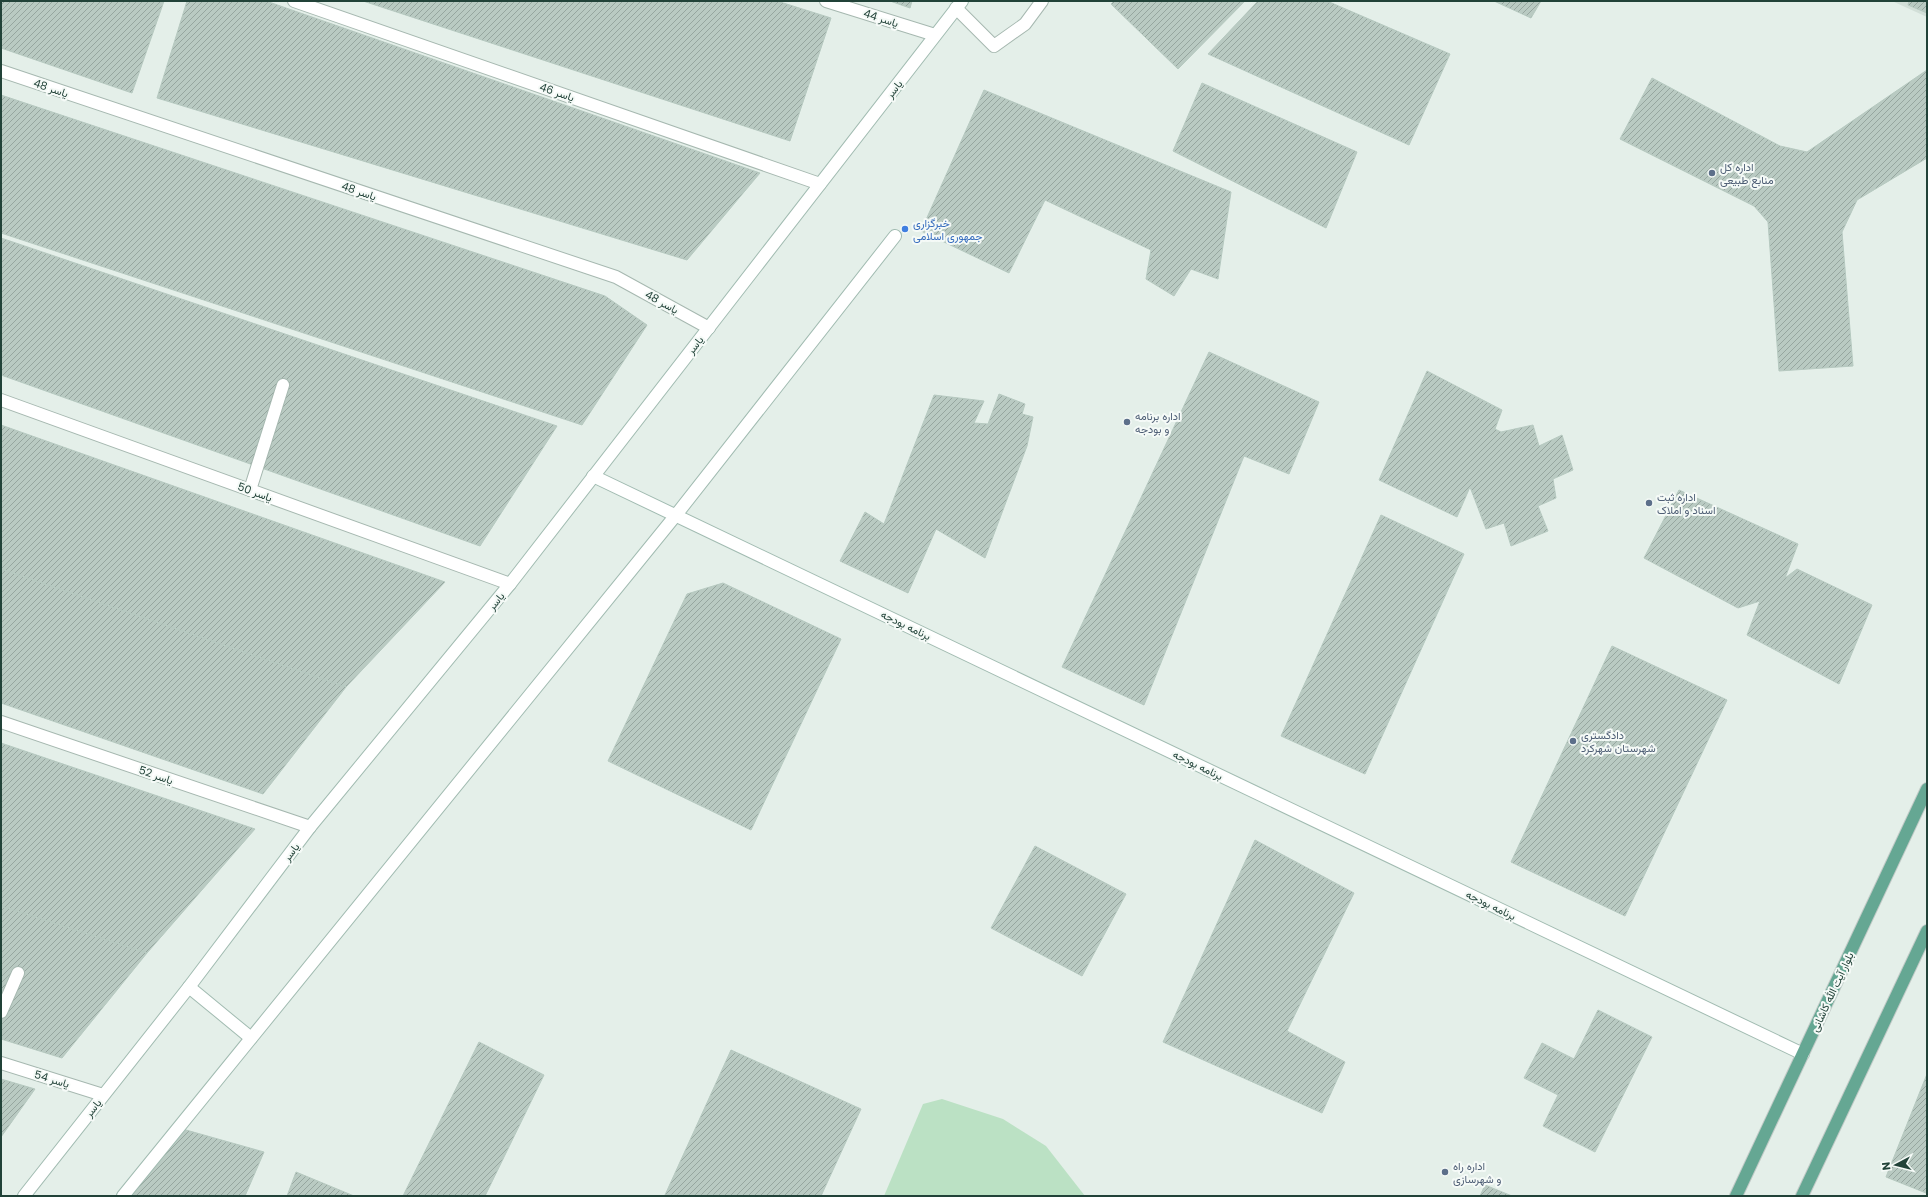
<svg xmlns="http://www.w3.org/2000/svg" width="1928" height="1197" font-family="Poppins,Vazirmatn,sans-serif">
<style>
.built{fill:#d2dfd8}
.green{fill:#bbe1c4}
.building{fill:url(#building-hatch);stroke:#b6c9c0}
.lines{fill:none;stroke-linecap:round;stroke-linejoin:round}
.lane-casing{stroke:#a6b8b0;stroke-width:14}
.street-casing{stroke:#a6b8b0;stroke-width:14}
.secondary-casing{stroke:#a1bbb1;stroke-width:14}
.primary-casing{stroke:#c1cac7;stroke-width:14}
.lane{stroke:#fff;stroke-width:12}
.street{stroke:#fff;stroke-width:12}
.secondary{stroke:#fff;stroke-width:12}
.primary{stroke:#65a793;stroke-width:12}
.service-dot{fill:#5c6f8a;stroke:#f5faf7;stroke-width:1.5}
.shop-dot{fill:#3f7fe0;stroke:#f5faf7;stroke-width:1.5}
.labels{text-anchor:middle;stroke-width:4;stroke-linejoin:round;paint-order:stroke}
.street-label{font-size:11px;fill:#214238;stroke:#f5faf7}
.service-label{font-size:11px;fill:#4e5e75;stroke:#f5faf7;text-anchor:start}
.shop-label{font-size:11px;fill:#366cbe;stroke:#f5faf7;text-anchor:start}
</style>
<defs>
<pattern id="building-hatch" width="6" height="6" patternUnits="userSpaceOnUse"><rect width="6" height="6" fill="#b9cac2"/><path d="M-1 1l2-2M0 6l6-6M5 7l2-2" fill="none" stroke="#96a69f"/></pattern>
</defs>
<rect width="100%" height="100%" fill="#e4efe9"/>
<path class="built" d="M1892 1H1927V17Z"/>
<path class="green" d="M942 1099 1003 1119 1046 1146 1085 1196H884L923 1104Z"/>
<g class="building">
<path d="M1 1H164L132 93 1 48Z"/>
<path d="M187 1H266L760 173 687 260 157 98Z"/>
<path d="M363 1H777L831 18 790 141Z"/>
<path d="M890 1H912L910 8Z"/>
<path d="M1114 1H1245L1178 69 1111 4Z"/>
<path d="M1258 1H1327L1450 54 1409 145 1208 54Z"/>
<path d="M1494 1H1541L1531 18Z"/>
<path d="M1909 1H1927V13L1908 5Z"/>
<path d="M1927 70V158L1857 200 1842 232 1853 366 1779 371 1768 222 1754 206 1620 139 1652 78 1780 146 1807 152Z"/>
<path d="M1202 83 1357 152 1326 228 1173 151Z"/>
<path d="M984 90 1231 192 1218 279 1191 269 1174 296 1146 279 1151 250 1045 200 1009 273 921 231Z"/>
<path d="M1 95 605 296 647 325 582 425 1 233Z"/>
<path d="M1 238 557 426 480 546 1 375Z"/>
<path d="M1209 352 1319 402 1289 474 1244 456 1144 705 1062 667Z"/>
<path d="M1427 371 1502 410 1495 429 1501 432 1533 425 1539 446 1562 435 1573 470 1553 479 1556 498 1538 506 1548 531 1511 546 1504 523 1486 529 1470 487 1457 517 1379 480Z"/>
<path d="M999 394 1025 404 1022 414 1033 417 1027 446 985 558 936 529 908 593 840 561 865 512 884 524 934 395 984 401 974 423 988 424Z"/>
<path d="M1 425 445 582 346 687 1 569Z"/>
<path d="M1679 490 1798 544 1785 578 1797 569 1872 605 1839 684 1747 635 1760 601 1738 608 1644 558Z"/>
<path d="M1381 515 1464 554 1365 774 1281 736Z"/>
<path d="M1 569 346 687 263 794 1 703Z"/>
<path d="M723 583 841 639 751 830 608 761 687 594Z"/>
<path d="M1612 646 1727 700 1625 916 1511 862Z"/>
<path d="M1 743 255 829 147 953 1 906Z"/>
<path d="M1255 840 1354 893 1287 1031 1345 1062 1322 1113 1163 1042Z"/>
<path d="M1035 846 1126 894 1082 976 991 928Z"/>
<path d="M1 906 147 953 62 1058 1 1039Z"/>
<path d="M1598 1010 1652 1037 1595 1152 1543 1126 1558 1095 1524 1078 1542 1043 1574 1059Z"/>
<path d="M479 1042 544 1075 485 1196H403Z"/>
<path d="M731 1050 861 1109 821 1196 665 1195Z"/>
<path d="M1927 1074V1191L1926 1193 1886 1177Z"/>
<path d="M1 1079 35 1089 1 1137Z"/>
<path d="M179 1128 264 1152 245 1196H129Z"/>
<path d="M296 1172 354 1196H287Z"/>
<path d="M1485 1185 1512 1196H1480Z"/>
</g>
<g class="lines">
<defs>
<g id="lane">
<path d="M250 490 283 385"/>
<path d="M1 1012 18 973"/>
</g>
<g id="street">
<path d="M294 1 820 184"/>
<path d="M826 1 935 35"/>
<path d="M956 8 994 46 1025 24 1042 1"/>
<path d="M1 71 616 277 709 328"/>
<path d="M1 400 510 584"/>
<path d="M1 722 310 827"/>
<path d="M1 1063 103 1095"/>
</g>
<g id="secondary">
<path d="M593 476 1803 1054"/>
<path d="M189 987 251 1038"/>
<path d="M24 1196 189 987 310 827 510 584 962 1"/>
<path d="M123 1196 676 515 895 236"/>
</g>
<g id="primary">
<path d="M1736 1196 1927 789"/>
<path d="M1802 1196 1927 931"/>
</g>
</defs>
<use href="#lane" class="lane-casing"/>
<use href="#street" class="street-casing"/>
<use href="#secondary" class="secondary-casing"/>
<use href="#primary" class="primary-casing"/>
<use href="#lane" class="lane"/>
<use href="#street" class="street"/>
<use href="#secondary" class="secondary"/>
<use href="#primary" class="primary"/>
</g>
<g class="service-dot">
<circle cx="1712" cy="173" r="4"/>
<circle cx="1127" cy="422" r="4"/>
<circle cx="1649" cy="503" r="4"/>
<circle cx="1573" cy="741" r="4"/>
<circle cx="1445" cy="1172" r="4"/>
</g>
<circle class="shop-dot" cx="905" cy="229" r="4"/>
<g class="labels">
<g class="street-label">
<text transform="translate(881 18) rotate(18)" y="4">یاسر 44</text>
<text transform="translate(51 88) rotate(19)" y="4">یاسر 48</text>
<text transform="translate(894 89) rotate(-52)" y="4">یاسر</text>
<text transform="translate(557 92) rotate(19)" y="4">یاسر 46</text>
<text transform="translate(359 191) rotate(19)" y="4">یاسر 48</text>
<text transform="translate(662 302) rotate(29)" y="4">یاسر 48</text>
<text transform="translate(695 345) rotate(-52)" y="4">یاسر</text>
<text transform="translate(255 492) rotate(20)" y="4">یاسر 50</text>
<text transform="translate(496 601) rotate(-51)" y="4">یاسر</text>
<text transform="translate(906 625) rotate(26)" y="4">برنامه بودجه</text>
<text transform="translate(1198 765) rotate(26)" y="4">برنامه بودجه</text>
<text transform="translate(156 775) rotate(19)" y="4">یاسر 52</text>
<text transform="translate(291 852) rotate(-53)" y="4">یاسر</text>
<text transform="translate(1491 905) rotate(26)" y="4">برنامه بودجه</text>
<text transform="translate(1832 992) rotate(-65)" y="4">بلوار آیت الله کاشانی</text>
<text transform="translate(52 1079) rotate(17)" y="4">یاسر 54</text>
<text transform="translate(93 1108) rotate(-52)" y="4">یاسر</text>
</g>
<g class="service-label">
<text x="1720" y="171">اداره کل<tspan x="1720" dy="13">منابع طبیعی</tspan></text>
<text x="1135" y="420">اداره برنامه<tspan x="1135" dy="13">و بودجه</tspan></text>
<text x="1657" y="501">اداره ثبت<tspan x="1657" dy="13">اسناد و املاک</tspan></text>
<text x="1581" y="739">دادگستری<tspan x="1581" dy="13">شهرستان شهرکرد</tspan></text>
<text x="1453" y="1170">اداره راه<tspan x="1453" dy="13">و شهرسازی</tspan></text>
</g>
<g class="shop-label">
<text x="913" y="227">خبرگزاری<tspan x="913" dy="13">جمهوری اسلامی</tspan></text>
</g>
</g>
<rect width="1928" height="1197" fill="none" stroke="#214238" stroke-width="4"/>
<g transform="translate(1896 1165) rotate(263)" stroke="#f5faf7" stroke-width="3" paint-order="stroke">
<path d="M0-3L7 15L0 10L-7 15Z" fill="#214238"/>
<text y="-6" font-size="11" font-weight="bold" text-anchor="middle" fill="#214238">N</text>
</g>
</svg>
